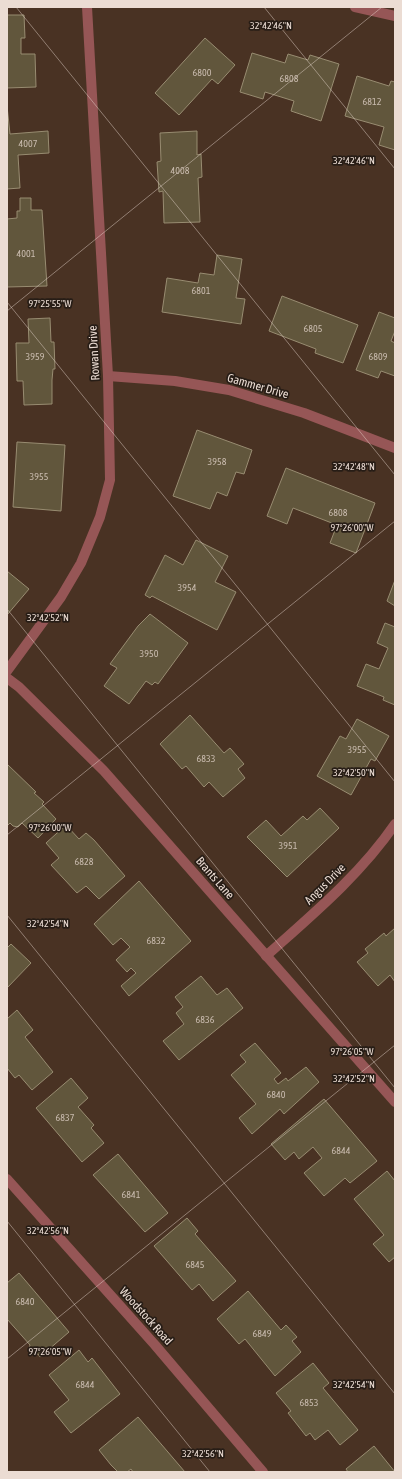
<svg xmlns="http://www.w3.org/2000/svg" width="402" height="1479" font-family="'Asap Condensed',sans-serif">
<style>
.building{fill:#61563c;stroke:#988c71}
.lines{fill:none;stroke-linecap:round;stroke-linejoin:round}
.minor{stroke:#965656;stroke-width:10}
.ticks{fill:none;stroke:#ebdcd3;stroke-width:1;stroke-opacity:0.45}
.labels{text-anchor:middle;stroke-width:3.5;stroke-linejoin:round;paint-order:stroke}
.number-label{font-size:10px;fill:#c8baad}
.street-label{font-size:12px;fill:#ebdcd3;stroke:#271d16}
.ticks-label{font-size:10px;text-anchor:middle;fill:#ebdcd3;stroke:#271d16;stroke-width:3.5;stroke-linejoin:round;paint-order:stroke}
</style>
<rect width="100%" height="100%" fill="#493223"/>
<g class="building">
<path d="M7 15H24L25 38H21V54H35L36 87 7 88Z"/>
<path d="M205 38 235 65 218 84 212 79 179 115 155 93Z"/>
<path d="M252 53 285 63 288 54 308 60 310 55 339 64 321 121 291 111 294 101 265 92 263 99 240 92Z"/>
<path d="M357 76 389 86 391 81 395 82V150L379 145 384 127 345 116Z"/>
<path d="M7 106 10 134 48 131 49 153 18 155 20 188 7 189Z"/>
<path d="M197 131V155L201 154 202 177 198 178 200 222 164 223 163 191 159 192 157 162 161 161 160 133Z"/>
<path d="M20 198H31V210H42L47 286 7 287V219L17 218V211H20Z"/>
<path d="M217 255 242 259 236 298 245 299 241 324 162 312 167 278 198 283 200 273 214 275Z"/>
<path d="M282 296 358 325 343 363 315 353 316 349 269 331Z"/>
<path d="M379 312 395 318V331L391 341 395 343V376L381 371 378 378 356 370Z"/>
<path d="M50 318 51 342H54L55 369H53L52 380V404L24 405 23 381H17L16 343H29L28 319Z"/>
<path d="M197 430 252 450 244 474 236 472 227 496 217 492 210 509 173 496Z"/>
<path d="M17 442 65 445 61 511 13 507Z"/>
<path d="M286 468 375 503 356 553 330 543 337 525 293 508 287 524 267 516Z"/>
<path d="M196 540 228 556 215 582 236 592 217 630 152 596 150 598 145 595 165 555 183 565Z"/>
<path d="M7 571 29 589 7 615Z"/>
<path d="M395 580V606L387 601Z"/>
<path d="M150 614 188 643 158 684 155 682 152 685 146 681 129 704 104 686 117 668 110 664 138 626Z"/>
<path d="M385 623 395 627V705L383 700 384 697 357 686 366 664 379 669 388 648 377 643Z"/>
<path d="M190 715 224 753 230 748 244 764 238 769 245 778 223 797 209 782 204 787 186 766 182 769 160 744Z"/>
<path d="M357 719 389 736 375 761 371 759 351 795 317 776 340 736 346 739Z"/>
<path d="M7 764 36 792 34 793 44 802 42 804 56 819 38 838 22 823 18 827 13 826 10 823 7 826Z"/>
<path d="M320 808 339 828 287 877 247 837 266 820 281 836 303 816 307 820Z"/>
<path d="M66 825 79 839 86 833 94 840 125 876 99 899 86 886 77 893 51 865 59 858 46 843Z"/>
<path d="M139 881 191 941 129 996 121 986 136 973 131 968 127 972 116 960 130 947 121 938 113 945 94 924Z"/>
<path d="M395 928V982L390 975 378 986 357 962 368 953 365 949 384 933 386 936Z"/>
<path d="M11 944 31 963 7 988V948Z"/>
<path d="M201 976 217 995 227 988 243 1008 179 1060 163 1041 184 1024 176 1013 183 1007 175 997Z"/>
<path d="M17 1010 33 1030 25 1037 53 1072 32 1090 19 1075 15 1078 7 1068V1019Z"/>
<path d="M255 1043 281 1073 274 1079 278 1084 286 1078 288 1081 306 1067 319 1082 284 1114 280 1109 252 1134 239 1118 256 1104 231 1075 246 1062 240 1055Z"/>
<path d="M71 1078 88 1098 78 1107 94 1125 91 1128 104 1143 82 1162 36 1108Z"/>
<path d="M324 1099 377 1161 350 1183 345 1178 324 1196 304 1173 322 1158 313 1147 299 1159 294 1152 285 1160 271 1144Z"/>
<path d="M118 1154 168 1213 145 1232 93 1175Z"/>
<path d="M387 1171 395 1181V1257L389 1262 373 1244 384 1235 354 1199Z"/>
<path d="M187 1218 198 1231 195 1234 236 1281 213 1301 199 1284 192 1290 154 1246Z"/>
<path d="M19 1273 69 1332 40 1357 38 1354 34 1355 29 1349 30 1345 7 1319V1283Z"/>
<path d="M248 1291 281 1330 286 1325 297 1337 292 1341 301 1352 275 1376 245 1339 239 1344 217 1319Z"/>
<path d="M79 1350 88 1362 92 1358 120 1394 71 1433 54 1412 69 1400 49 1375Z"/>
<path d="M313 1363 329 1383 323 1388 358 1430 340 1445 328 1430 315 1440 310 1433 306 1436 288 1413 291 1411 276 1393Z"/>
<path d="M138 1417 185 1472H133L131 1469 127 1472H118L111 1465 99 1450Z"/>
<path d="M374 1446 395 1472H348L346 1469Z"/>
</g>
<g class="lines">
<g class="minor">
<path d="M355 7 395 16"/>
<path d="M108 376 175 381 229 390 304 413 395 448"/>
<path d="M7 671 61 597 81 563 100 517 110 480 108 376 87 7"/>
<path d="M7 678 19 687 104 771 395 1102"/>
<path d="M266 956C312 915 360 875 395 824"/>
<path d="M7 1179 155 1345 263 1472"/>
</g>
</g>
<path class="ticks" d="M16 7 395 475M264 7 395 169M7 302 395 782M7 311 382 7M7 609 395 1088M7 835 395 521M7 915 395 1394M7 1221 210 1472M7 1359 395 1045"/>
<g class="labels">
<g class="number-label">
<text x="202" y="76">6800</text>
<text x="289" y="82">6808</text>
<text x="372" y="105">6812</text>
<text x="28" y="147">4007</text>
<text x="180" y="174">4008</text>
<text x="26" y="257">4001</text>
<text x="201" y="294">6801</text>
<text x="313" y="332">6805</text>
<text x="35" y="360">3959</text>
<text x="378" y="360">6809</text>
<text x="217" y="465">3958</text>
<text x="39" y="480">3955</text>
<text x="338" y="516">6808</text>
<text x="187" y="591">3954</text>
<text x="149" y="657">3950</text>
<text x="357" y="753">3955</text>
<text x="206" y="762">6833</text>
<text x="288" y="849">3951</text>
<text x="84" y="865">6828</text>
<text x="156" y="944">6832</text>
<text x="205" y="1023">6836</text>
<text x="276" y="1098">6840</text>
<text x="65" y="1121">6837</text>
<text x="341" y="1154">6844</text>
<text x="131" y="1198">6841</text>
<text x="195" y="1268">6845</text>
<text x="25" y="1305">6840</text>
<text x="262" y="1337">6849</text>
<text x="85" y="1388">6844</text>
<text x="309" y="1406">6853</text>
</g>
<g class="street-label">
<text transform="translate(94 353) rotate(-93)" y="4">Rowan Drive</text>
<text transform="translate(258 386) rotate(16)" y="4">Gammer Drive</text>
<text transform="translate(215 878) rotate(49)" y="4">Brants Lane</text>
<text transform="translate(325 884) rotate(-45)" y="4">Angus Drive</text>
<text transform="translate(146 1316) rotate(48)" y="4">Woodstock Road</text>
</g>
</g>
<g class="ticks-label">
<text x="271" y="29">32°42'46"N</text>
<text x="354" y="164">32°42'46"N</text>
<text x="50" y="307">97°25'55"W</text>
<text x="354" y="470">32°42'48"N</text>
<text x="352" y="531">97°26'00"W</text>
<text x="48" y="621">32°42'52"N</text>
<text x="354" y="776">32°42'50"N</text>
<text x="50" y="831">97°26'00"W</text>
<text x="48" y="927">32°42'54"N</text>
<text x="352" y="1055">97°26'05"W</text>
<text x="354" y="1082">32°42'52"N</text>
<text x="48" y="1234">32°42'56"N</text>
<text x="50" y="1355">97°26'05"W</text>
<text x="354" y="1388">32°42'54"N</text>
<text x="203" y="1457">32°42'56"N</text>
</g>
<rect width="402" height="1479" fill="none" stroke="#ebdcd3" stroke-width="16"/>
</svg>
